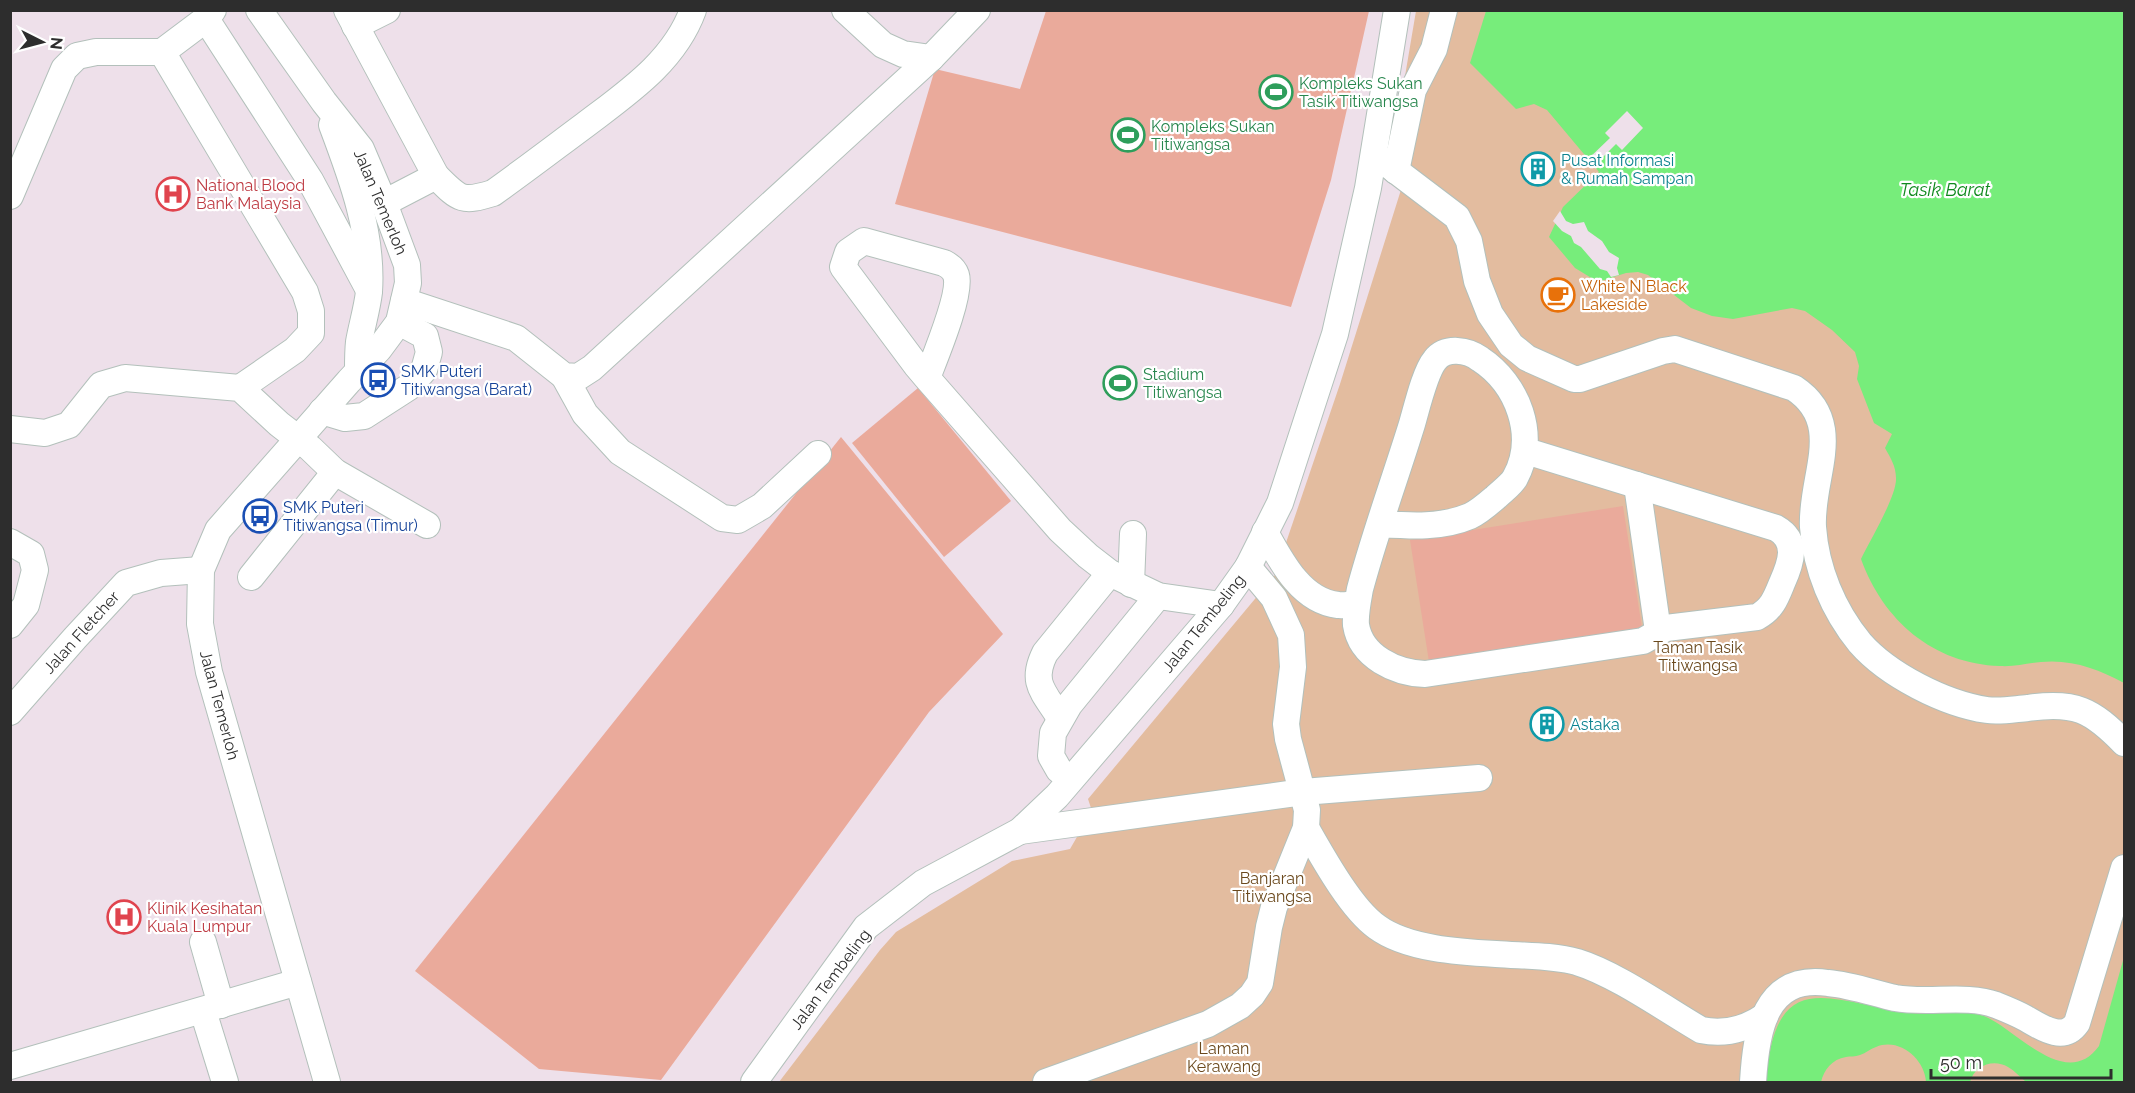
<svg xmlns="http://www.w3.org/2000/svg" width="2135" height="1093" font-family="Raleway,sans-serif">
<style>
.green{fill:#e3bc9f}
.pitch{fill:#eaaa9b}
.water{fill:#77ed7b}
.pier{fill:#eee0ea}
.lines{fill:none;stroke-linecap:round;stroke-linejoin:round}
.minor-casing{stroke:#b3c0bb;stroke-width:28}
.minor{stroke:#fff;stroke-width:26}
.labels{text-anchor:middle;stroke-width:4.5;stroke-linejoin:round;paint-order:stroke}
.leisure-label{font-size:16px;fill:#27864d;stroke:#fff;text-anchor:start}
.culture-label{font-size:16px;fill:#0d838f;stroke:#fff;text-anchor:start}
.health-label{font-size:16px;fill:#be3a42;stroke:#fff;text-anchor:start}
.street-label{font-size:16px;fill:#2d2d2d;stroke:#fff}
.food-label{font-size:16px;fill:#c56008;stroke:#fff;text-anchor:start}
.transit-label{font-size:16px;fill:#164399;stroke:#fff;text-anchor:start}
.park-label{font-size:16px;fill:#6b491d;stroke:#fff}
.water-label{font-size:18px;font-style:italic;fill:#10891e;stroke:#fff}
</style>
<rect width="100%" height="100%" fill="#eee0ea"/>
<path class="green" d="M1416 11H2124V1082H779L880 950 896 932 1012 861 1070 849 1092 811 1088 799 1275 575 1340 384 1405 177 1392 153Z"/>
<g class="pitch">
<path d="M1046 11H1369L1331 180 1291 307 895 204 935 69 1020 89Z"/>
<path d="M918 388 1011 501 944 557 852 443Z"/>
<path d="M841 437 1003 634 929 712 661 1080 539 1069 415 971Z"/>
<path d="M1623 506 1642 628 1429 662 1410 540Z"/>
</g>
<g class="water">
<path d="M1486 11H2124V683C2098 669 2072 659 2041 662 2027 663 2015 667 2000 666 1933 664 1883 620 1861 559 1870 540 1897 496 1896 478 1896 466 1890 457 1885 448L1892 434 1874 423 1857 379 1859 366 1855 352 1832 330 1805 311 1792 308 1733 319 1712 316 1691 308 1648 275 1638 272 1626 273 1598 282 1575 268 1549 237 1563 207 1599 172 1547 110 1534 104 1516 109 1470 63Z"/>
<path d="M2124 957V1082H2026C2020 1077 2015 1071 2008 1067 1993 1058 1974 1066 1970 1082H1926C1925 1060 1900 1037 1876 1047 1870 1049 1866 1053 1860 1055 1855 1057 1850 1056 1846 1057 1832 1059 1824 1070 1821 1082H1766C1775 963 1829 1002 1912 1013 1936 1016 1961 1008 1984 1016 2015 1028 2066 1092 2099 1046Z"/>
</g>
<g class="pier">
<path d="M1627 111 1643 128 1622 150 1616 144 1592 168 1586 161 1610 138 1605 133Z"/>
<path d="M1560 211 1566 221 1573 224 1584 222 1588 231 1602 241 1609 252 1619 258 1617 268 1619 275 1611 277 1607 271 1600 269 1581 247 1574 243 1571 236 1562 231 1553 221Z"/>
</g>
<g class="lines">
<defs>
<g id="minor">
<path d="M259 10 324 102 361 149 384 203 407 265 408 283 399 322 379 349 349 381 218 530 201 570 200 624 209 672 327 1082"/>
<path d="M347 10 436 176C459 199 461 203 493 193 524 171 554 148 585 125 627 93 674 62 693 10"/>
<path d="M845 10 883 45 903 54 931 58 977 10"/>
<path d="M206 19 310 180 369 290"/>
<path d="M355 26 387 10"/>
<path d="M162 52 305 292 311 311V333L295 350 240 388"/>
<path d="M332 125C352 178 373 234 369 292 367 309 362 325 359 342 358 351 358 361 358 370"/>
<path d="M1374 154 1457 217 1469 241 1477 281 1490 314 1511 345 1527 358 1574 379H1580L1663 351 1675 349 1794 388C1847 423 1810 477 1813 527 1816 569 1833 610 1860 643 1888 675 1945 704 1987 710 2000 712 2015 709 2028 708 2075 701 2092 710 2124 743"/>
<path d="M1396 171 1413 90 1434 49 1444 10"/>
<path d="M10 196 64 69 77 56 96 52H162L206 19 213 10"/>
<path d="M384 203 436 176"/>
<path d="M404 301 516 338 564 376 578 377 592 368 931 58"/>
<path d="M564 376 585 414 620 452 722 518 738 520 762 506 818 454"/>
<path d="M927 378C935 357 962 293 956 275 954 269 950 266 944 263L864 241 848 252 843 267 916 365 927 378 1060 530 1088 556 1110 573 1158 596 1221 605"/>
<path d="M322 411 345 418 364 416 409 387 424 370 429 352 425 336 399 322"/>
<path d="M10 429 45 433 69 425 101 385 125 378 240 388 279 424 310 448 335 472 427 525"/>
<path d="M1637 485 1658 631"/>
<path d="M1381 524C1411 526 1442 528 1470 516 1479 512 1489 503 1496 497 1502 491 1511 485 1515 478 1538 436 1518 384 1480 359 1468 350 1446 346 1435 360 1425 372 1417 407 1412 424 1395 479 1375 533 1360 589 1358 600 1355 614 1356 625 1361 657 1396 673 1425 674L1643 641 1666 628 1757 617C1772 609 1776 598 1782 583 1791 563 1799 541 1776 528L1526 451"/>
<path d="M1265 532C1281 561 1301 601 1338 605 1344 606 1351 604 1357 604"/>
<path d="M10 542 31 554 35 570 26 605 10 625"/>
<path d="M251 577 335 472"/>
<path d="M1131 584 1133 534"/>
<path d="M10 712 75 638 126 583 161 573 201 570"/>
<path d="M1060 718C1044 692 1030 683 1045 653L1110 573"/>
<path d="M1070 779 1059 770 1051 756 1053 733 1069 705 1158 596"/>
<path d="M1306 828C1322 856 1351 909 1377 927 1407 949 1460 952 1496 954 1522 956 1552 955 1577 962 1616 974 1665 1009 1701 1030 1724 1035 1746 1029 1765 1016"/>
<path d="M1020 831 1303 792 1479 778"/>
<path d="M203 942 221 1005"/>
<path d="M203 1011 225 1082"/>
<path d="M10 1066 298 982"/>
<path d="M754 1082 866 927 923 883 1020 831 1057 796 1221 605 1248 567 1280 503 1335 334 1368 188 1397 10"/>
<path d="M1046 1082 1208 1024 1240 1006 1252 995 1260 983 1269 927 1274 907 1306 828 1307 810 1288 739 1286 724 1293 667 1291 635 1274 598 1248 567"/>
<path d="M1753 1082C1756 1032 1764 974 1828 983 1851 985 1873 993 1895 998 1928 1004 1966 994 1996 1005 2006 1009 2016 1013 2025 1018 2041 1027 2063 1043 2077 1023L2124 868"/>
</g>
</defs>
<use href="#minor" class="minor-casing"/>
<use href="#minor" class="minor"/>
</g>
<defs>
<symbol id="stadium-ring" viewBox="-11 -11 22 22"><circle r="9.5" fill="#fff" stroke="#2e9e5b" stroke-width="1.5"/><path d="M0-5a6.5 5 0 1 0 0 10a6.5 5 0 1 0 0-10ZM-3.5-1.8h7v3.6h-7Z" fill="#2e9e5b"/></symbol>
<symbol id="building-ring" viewBox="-11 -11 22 22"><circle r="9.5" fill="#fff" stroke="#0f9aa8" stroke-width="1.5"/><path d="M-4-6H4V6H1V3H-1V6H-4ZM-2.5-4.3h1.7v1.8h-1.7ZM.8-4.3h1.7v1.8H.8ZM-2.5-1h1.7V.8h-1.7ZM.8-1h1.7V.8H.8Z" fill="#0f9aa8"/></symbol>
<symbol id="hospital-ring" viewBox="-11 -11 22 22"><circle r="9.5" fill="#fff" stroke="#e0444e" stroke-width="1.5"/><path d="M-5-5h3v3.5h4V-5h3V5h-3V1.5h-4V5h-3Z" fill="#e0444e"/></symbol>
<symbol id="cafe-ring" viewBox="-11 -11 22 22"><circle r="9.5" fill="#fff" stroke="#e8710a" stroke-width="1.5"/><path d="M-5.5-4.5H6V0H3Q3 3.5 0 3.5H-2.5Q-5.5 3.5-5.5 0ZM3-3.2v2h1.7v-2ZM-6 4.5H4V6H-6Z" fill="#e8710a"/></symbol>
<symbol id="bus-ring" viewBox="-11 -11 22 22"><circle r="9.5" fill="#fff" stroke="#1a4fb4" stroke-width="1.5"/><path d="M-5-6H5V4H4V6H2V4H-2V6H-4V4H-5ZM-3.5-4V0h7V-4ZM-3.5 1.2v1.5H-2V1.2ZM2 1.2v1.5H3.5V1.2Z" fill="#1a4fb4"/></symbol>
</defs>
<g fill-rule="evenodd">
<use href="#stadium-ring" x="1257" y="73" width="38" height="38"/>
<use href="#stadium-ring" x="1109" y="116" width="38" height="38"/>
<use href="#building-ring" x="1519" y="150" width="38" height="38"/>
<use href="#hospital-ring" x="154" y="175" width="38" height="38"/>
<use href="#cafe-ring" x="1539" y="276" width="38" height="38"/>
<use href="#bus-ring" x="359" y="361" width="38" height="38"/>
<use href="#stadium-ring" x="1101" y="364" width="38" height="38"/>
<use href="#bus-ring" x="241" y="497" width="38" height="38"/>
<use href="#building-ring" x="1528" y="705" width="38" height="38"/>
<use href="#hospital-ring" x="105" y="898" width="38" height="38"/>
</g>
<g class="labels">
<g class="leisure-label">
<text x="1299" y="89">Kompleks Sukan<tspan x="1299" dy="18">Tasik Titiwangsa</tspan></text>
<text x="1151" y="132">Kompleks Sukan<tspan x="1151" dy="18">Titiwangsa</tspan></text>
<text x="1143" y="380">Stadium<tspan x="1143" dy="18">Titiwangsa</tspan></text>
</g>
<g class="culture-label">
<text x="1561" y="166">Pusat Informasi<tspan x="1561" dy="18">&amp; Rumah Sampan</tspan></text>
<text x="1570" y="730">Astaka</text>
</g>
<g class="health-label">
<text x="196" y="191">National Blood<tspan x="196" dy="18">Bank Malaysia</tspan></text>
<text x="147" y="914">Klinik Kesihatan<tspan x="147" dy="18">Kuala Lumpur</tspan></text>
</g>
<g class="street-label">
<text transform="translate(381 202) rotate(67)" y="6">Jalan Temerloh</text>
<text transform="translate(1203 623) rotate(-51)" y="6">Jalan Tembeling</text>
<text transform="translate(81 632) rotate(-48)" y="6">Jalan Fletcher</text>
<text transform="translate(220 705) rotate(75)" y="6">Jalan Temerloh</text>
<text transform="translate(830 979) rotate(-53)" y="6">Jalan Tembeling</text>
</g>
<g class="food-label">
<text x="1581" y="292">White N Black<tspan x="1581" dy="18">Lakeside</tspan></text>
</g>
<g class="transit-label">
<text x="401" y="377">SMK Puteri<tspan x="401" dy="18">Titiwangsa (Barat)</tspan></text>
<text x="283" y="513">SMK Puteri<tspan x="283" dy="18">Titiwangsa (Timur)</tspan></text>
</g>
<g class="park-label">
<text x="1698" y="653">Taman Tasik<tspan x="1698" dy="18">Titiwangsa</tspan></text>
<text x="1272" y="884">Banjaran<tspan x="1272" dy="18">Titiwangsa</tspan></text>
<text x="1224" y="1054">Laman<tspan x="1224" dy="18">Kerawang</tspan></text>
</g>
<g class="water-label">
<text x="1945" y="196">Tasik Barat</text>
</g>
</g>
<rect width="2135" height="1093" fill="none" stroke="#2d2d2d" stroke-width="24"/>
<g transform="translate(42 42) rotate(96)" stroke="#ffffff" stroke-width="4.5" paint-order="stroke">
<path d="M0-4.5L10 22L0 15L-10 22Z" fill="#2d2d2d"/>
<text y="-9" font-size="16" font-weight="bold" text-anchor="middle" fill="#2d2d2d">N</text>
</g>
<path d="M1931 1069v9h180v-9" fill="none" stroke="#2d2d2d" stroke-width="3"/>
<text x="1940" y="1069" font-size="18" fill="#2d2d2d" stroke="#ffffff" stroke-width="4.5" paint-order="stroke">50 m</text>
</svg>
